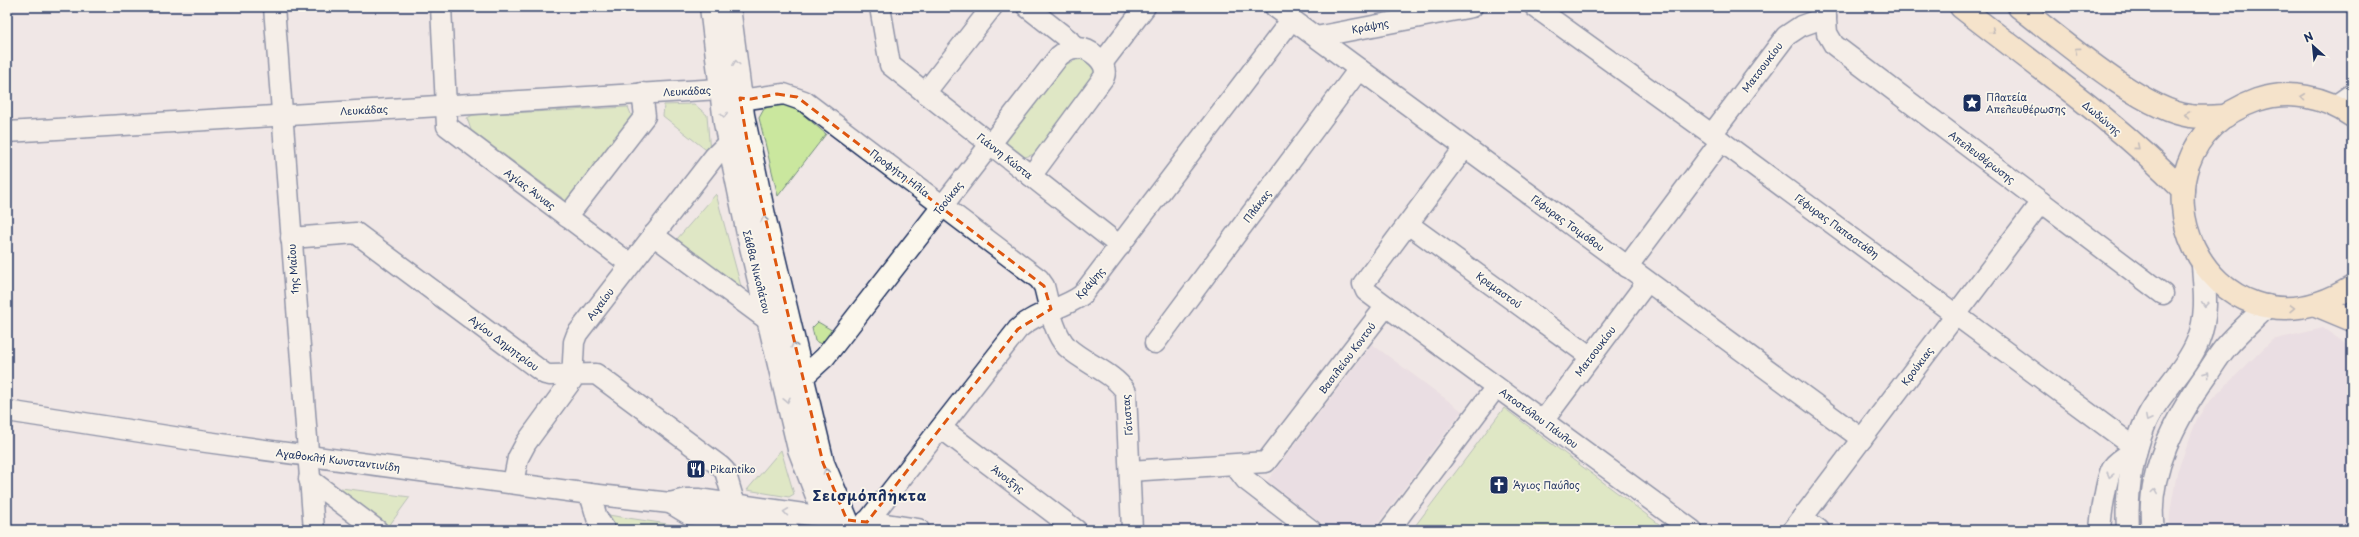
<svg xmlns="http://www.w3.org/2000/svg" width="2359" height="537" font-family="'Playpen Sans',sans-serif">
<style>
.built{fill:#e3d3df}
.green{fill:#cae79e;stroke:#728b7e}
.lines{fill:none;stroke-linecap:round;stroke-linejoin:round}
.minor-casing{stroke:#1b2f5e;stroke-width:23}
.tertiary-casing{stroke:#1b2f5e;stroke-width:25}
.secondary-casing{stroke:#1b2f5e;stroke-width:25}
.primary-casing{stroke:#1b2f5e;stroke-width:25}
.minor{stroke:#fbf7ec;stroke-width:20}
.tertiary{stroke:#fbf7ec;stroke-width:22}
.secondary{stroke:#fbf7ec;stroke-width:22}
.primary{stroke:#fbddab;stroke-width:22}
.oneway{stroke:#8b8684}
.oneway2{stroke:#8b93a5}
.marked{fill:none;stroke:#de5710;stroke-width:3;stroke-dasharray:8 5;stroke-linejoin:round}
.labels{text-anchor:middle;stroke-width:3.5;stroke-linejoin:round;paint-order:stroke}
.street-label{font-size:10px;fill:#1b2f5e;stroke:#fbf7ec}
.poi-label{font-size:10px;fill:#1b2f5e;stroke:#fbf7ec;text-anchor:start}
.district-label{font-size:14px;font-weight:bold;letter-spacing:1px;fill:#1b2f5e;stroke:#fbf7ec}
</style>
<rect width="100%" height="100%" fill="#f0e7e6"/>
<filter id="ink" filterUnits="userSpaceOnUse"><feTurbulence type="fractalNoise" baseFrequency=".025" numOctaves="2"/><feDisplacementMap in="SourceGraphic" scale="8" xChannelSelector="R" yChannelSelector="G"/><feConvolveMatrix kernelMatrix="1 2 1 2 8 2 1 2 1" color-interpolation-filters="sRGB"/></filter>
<g filter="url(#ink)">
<g class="built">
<path d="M2323 328 2352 348V530H2169L2170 513 2177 472 2197 419 2208 403 2272 340Z"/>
<path d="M1372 344 1462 411 1373 530H1331L1267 481Z"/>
</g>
<g class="green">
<path d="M1085 59 1099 71 1038 153 1025 157 1014 156 1006 144 1009 135 1062 66 1076 60Z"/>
<path d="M779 102 793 106 826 134 778 196 759 118 764 109Z"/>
<path d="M694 104 707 115 710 153 663 116 664 105Z"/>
<path d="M628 107 633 119 569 203 471 130 467 118 473 115Z"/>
<path d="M716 194 742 290 677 239Z"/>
<path d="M818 322 840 335 825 346 815 341 812 328Z"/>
<path d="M1504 408 1667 530H1412Z"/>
<path d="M781 450 794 494 789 497 747 490Z"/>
<path d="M341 488 410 497 386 530 339 495Z"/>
<path d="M608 515 707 530H614L611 528Z"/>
</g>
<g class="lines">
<defs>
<g id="minor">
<path d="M274 7 314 530"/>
<path d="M441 7 447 126 630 264"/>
<path d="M880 7 890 65 1120 246"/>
<path d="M1027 7 1069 40 1074 48"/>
<path d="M1275 7 1862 439"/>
<path d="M1535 7 1721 141 2137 449C2129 454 2118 459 2112 468 2106 479 2101 516 2100 530"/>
<path d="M1825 7 1827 33 1834 45 2163 294"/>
<path d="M1316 37 1472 7"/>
<path d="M1103 62 1145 7"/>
<path d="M925 93 992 7"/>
<path d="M2335 106 2352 94"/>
<path d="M7 132 720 89 747 99 784 94 804 101 1039 279 1044 286C1049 304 1053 333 1067 347 1084 363 1113 372 1126 392L1132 530"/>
<path d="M1712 134 1786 36 1801 26 1826 17"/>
<path d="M567 217 645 116 642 93"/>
<path d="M1408 224 1591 357"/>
<path d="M653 235 769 321"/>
<path d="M291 238 356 233 545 374 550 375 596 374 720 466 725 471 735 505"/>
<path d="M1627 267 1721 141"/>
<path d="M1386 306 1692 530"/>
<path d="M1155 343 1359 69"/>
<path d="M802 378 825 357 1059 56C1064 52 1069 48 1076 48 1090 47 1109 63 1104 77L1031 176"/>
<path d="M7 411 199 441 590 494 670 503 686 499H698L825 517"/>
<path d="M1543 421 1647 282"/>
<path d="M941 428 1076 530"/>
<path d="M1237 465 1239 471 1246 480 1311 530"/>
<path d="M1130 471 1266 462 1386 306 1366 291 1363 284 1465 147"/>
<path d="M309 479 377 530"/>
<path d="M513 483 518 458 526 443 572 380 574 342 577 334 714 157 728 143"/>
<path d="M590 494 597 518 605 530"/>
<path d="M670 503 690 515 789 530"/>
<path d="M1802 518 1819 530"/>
<path d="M867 522 1018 329C1037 311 1062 310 1082 295L1292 19"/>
<path d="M1389 530 1496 387"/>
<path d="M1793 530 2041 202"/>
</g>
<g id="tertiary">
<path d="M711 7 725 123 748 234 799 449 830 530"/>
<path d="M729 7 743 115 765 220 823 463 847 520"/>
<path d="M867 522 918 530"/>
</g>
<g id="secondary">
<path d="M2128 530C2126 496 2131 460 2143 428 2155 396 2185 373 2198 341 2208 316 2205 291 2203 266"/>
<path d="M2153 530C2145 474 2176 418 2207 374 2213 365 2219 355 2226 347 2239 332 2254 319 2267 306"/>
</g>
<g id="primary">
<path d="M1961 7C2036 66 2116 121 2183 190"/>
<path d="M2019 7C2060 38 2141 110 2190 116 2202 118 2214 116 2226 116"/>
<path d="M2352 116C2325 97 2289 89 2257 100 2107 153 2207 377 2352 287"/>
<path d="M2316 305 2352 320"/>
</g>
</defs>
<use href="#minor" class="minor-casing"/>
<use href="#tertiary" class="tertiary-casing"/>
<use href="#secondary" class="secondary-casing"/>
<use href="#primary" class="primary-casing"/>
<use href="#minor" class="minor"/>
<use href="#tertiary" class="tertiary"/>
<use href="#secondary" class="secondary"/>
<use href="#primary" class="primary"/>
</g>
<defs><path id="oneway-chevron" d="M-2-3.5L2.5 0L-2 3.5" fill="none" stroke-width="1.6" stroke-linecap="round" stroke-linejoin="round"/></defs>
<g class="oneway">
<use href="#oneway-chevron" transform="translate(1992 31) rotate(38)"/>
<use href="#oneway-chevron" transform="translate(2077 50) rotate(-143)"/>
<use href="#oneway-chevron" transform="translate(2303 97) rotate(-173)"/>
<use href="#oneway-chevron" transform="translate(2187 115) rotate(-170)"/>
<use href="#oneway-chevron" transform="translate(2137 147) rotate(40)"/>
<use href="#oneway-chevron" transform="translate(2292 308) rotate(-1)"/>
</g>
<g class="oneway2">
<use href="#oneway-chevron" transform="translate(736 63) rotate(-97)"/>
<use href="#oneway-chevron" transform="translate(724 115) rotate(82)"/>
<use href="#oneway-chevron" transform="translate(764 219) rotate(-103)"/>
<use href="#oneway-chevron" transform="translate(2205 304) rotate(94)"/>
<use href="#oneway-chevron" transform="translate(794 345) rotate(-104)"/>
<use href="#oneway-chevron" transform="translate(2207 374) rotate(-55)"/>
<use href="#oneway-chevron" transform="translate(787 400) rotate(77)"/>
<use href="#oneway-chevron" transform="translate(2148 419) rotate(117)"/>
<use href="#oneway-chevron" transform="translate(826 471) rotate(-109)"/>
<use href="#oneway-chevron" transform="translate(2110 475) rotate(105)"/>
<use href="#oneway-chevron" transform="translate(2155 491) rotate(-82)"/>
<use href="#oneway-chevron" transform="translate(786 512) rotate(-172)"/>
</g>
</g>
<path d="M0 0H2359V537H0ZM777 94 797 97 1044 286 1051 309 1018 329 867 522 847 520 823 463 747 140 740 98 751 99Z" fill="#f0e7e6" fill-opacity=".55" fill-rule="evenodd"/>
<path class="marked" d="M777 94 797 97 1044 286 1051 309 1018 329 867 522 847 520 823 463 747 140 740 98 751 99Z"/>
<defs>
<symbol id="sight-square" viewBox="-11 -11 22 22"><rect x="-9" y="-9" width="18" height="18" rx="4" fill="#1b2f5e" stroke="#fbf7ec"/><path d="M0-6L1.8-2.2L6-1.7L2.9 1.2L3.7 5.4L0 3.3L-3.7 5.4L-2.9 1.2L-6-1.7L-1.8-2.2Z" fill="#fff"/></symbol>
<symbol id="restaurant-square" viewBox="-11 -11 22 22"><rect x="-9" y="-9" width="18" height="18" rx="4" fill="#1b2f5e" stroke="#fbf7ec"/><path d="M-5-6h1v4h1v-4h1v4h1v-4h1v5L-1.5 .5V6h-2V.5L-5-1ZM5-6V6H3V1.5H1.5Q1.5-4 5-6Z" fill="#fff"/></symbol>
<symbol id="church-square" viewBox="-11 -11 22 22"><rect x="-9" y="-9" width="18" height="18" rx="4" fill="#1b2f5e" stroke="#fbf7ec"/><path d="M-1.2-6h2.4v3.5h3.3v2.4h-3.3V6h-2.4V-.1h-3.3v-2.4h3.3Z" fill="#fff"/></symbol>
</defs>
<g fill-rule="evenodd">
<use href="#sight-square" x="1961" y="92" width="22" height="22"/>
<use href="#restaurant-square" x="685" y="458" width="22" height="22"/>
<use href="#church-square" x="1488" y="474" width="22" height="22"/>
</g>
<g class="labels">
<g class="street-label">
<text transform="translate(1370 26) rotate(-11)" y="4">Κράψης</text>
<text transform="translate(1762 67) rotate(-53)" y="4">Ματσουκίου</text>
<text transform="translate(687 91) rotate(-3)" y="4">Λευκάδας</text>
<text transform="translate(364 110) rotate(-3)" y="4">Λευκάδας</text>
<text transform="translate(2102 118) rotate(40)" y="4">Δωδώνης</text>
<text transform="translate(1005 156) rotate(38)" y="4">Γιάννη Κώστα</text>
<text transform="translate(1982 157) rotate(37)" y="4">Απελευθέρωσης</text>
<text transform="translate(900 173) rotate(37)" y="4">Προφήτη Ηλία</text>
<text transform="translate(530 189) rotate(37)" y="4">Αγίας Άννας</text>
<text transform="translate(948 198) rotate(-52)" y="4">Τσούκας</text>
<text transform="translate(1257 206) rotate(-53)" y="4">Πλάκας</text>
<text transform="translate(1568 223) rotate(36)" y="4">Γέφυρας Τσιμόβου</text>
<text transform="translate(1837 226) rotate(36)" y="4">Γέφυρας Παπαστάθη</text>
<text transform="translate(293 269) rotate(-94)" y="4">1ης Μαΐου</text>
<text transform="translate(757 272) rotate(76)" y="4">Σάββα Νικολάτου</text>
<text transform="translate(1090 283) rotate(-49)" y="4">Κράψης</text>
<text transform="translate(1499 290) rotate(36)" y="4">Κρεμαστού</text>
<text transform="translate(600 304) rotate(-53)" y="4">Αιγαίου</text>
<text transform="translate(504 343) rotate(37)" y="4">Αγίου Δημητρίου</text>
<text transform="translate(1595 351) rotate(-53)" y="4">Ματσουκίου</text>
<text transform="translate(1347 358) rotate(-53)" y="4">Βασιλείου Κοντού</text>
<text transform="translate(1917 366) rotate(-53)" y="4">Κρούκιας</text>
<text transform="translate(1127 415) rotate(-95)" y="4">Γότιστας</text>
<text transform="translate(1539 418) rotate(36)" y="4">Αποστόλου Πάυλου</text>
<text transform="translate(338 460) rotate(7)" y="4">Αγαθοκλή Κωνσταντινίδη</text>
<text transform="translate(1008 479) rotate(37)" y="4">Άνοιξης</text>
</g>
<g class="poi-label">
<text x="1986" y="101">Πλατεία<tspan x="1986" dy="12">Απελευθέρωσης</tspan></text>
<text x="710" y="473">Pikantiko</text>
<text x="1513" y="489">Άγιος Παύλος</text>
</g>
<g class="district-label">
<text x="870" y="501">Σεισμόπληκτα</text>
</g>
</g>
<rect width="2359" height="537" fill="none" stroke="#fbf7ec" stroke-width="24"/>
<rect x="12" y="12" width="2335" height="513" fill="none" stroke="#1b2f5e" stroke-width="1.5" filter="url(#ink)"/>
<g transform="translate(2313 46) rotate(333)" stroke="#fbf7ec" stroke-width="3" paint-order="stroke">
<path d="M0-3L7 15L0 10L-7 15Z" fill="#1b2f5e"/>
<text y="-6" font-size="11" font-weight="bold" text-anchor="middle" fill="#1b2f5e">N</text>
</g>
</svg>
